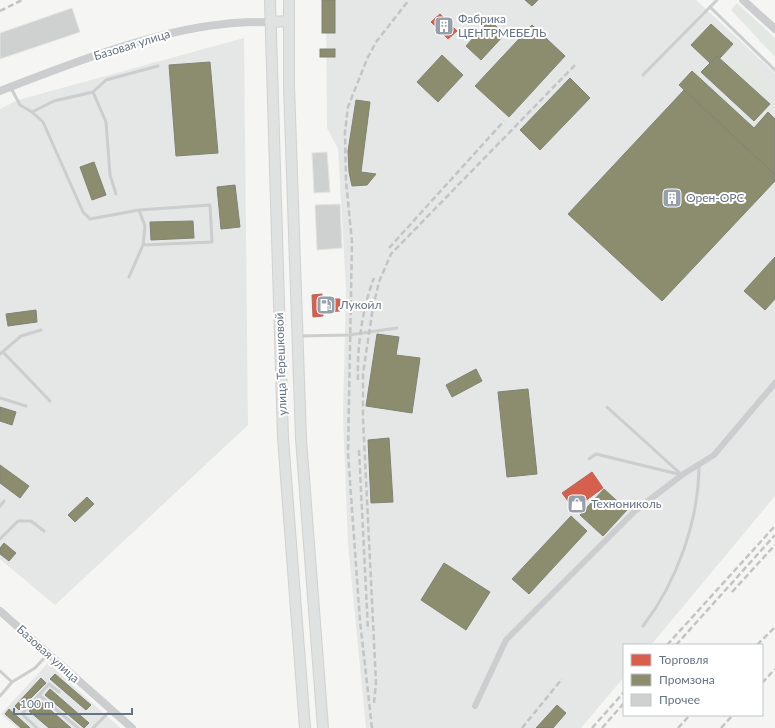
<svg xmlns="http://www.w3.org/2000/svg" width="775" height="728" font-family="Lato,sans-serif">
<style>
.built{fill:#e5e6e6}
.green{fill:#e4e8e2}
.shops{fill:#d6604d;stroke:#b4665d}
.industry{fill:#8c8c6e;stroke:#808474}
.building{fill:#cfd0d0;stroke:#e4e4e3}
.lines{fill:none;stroke-linecap:round;stroke-linejoin:round}
.primary-casing{stroke:#d1d1d1;stroke-width:12}
.service{stroke:#cccdce;stroke-width:3}
.minor{stroke:#cccdce;stroke-width:6}
.tertiary{stroke:#cccdce;stroke-width:8}
.primary{stroke:#e0e1e1;stroke-width:10}
.rail{stroke:#c3c4c4;stroke-width:2.5;stroke-dasharray:6 3;stroke-linecap:butt}
.labels{text-anchor:middle;stroke-width:4;stroke-linejoin:round;paint-order:stroke}
.poi-label{font-size:12px;fill:#657383;stroke:#fff;text-anchor:start}
.street-label{font-size:12px;fill:#657383;stroke:#fff}
</style>
<rect width="100%" height="100%" fill="#f5f5f3"/>
<g class="built">
<path d="M326 0H696L775 73V496L651 645H624V677L581 728H366L348 544 343 416 346 287 338 149 327 128Z"/>
<path d="M244 38 248 425 55 605 0 559V109L18 100Z"/>
<path d="M48 663 120 728H17L1 714Z"/>
</g>
<g class="green">
<path d="M737 3 775 38V57L731 10Z"/>
<path d="M733 52 772 89 763 98 724 62Z"/>
</g>
<g class="shops">
<path d="M440 14 457 31 448 39 431 22Z"/>
<path d="M322 294V299H340V311L323 312V316L313 317 312 295Z"/>
<path d="M592 472 603 488 574 509 562 493Z"/>
</g>
<g class="industry">
<rect x="322" y="0" width="13" height="33"/>
<path d="M525 0H538L532 6Z"/>
<path d="M489 20 505 34 481 60 466 46Z"/>
<path d="M711 24 733 44 720 58 717 56 710 63 691 45Z"/>
<path d="M532 25 565 56 509 117 475 86Z"/>
<rect x="320" y="49" width="15" height="8"/>
<path d="M442 55 463 75 438 102 417 82Z"/>
<path d="M717 56 770 104 754 121 701 72Z"/>
<path d="M210 62 218 153 176 156 169 65Z"/>
<path d="M692 71 754 128 768 112 775 119V175L679 85Z"/>
<path d="M570 78 590 98 540 150 520 130Z"/>
<path d="M684 90 775 175V181L662 301 568 214Z"/>
<path d="M356 100 370 102 361 172 376 174 367 185 352 186 349 172 348 151Z"/>
<path d="M94 162 106 195 92 200 80 167Z"/>
<path d="M235 185 240 227 221 229 217 187Z"/>
<path d="M193 221 194 238 151 240 150 222Z"/>
<path d="M775 257V299L765 310 744 291Z"/>
<path d="M36 310 37 322 8 326 6 314Z"/>
<path d="M377 334 399 337 396 355 420 358 412 413 366 406Z"/>
<path d="M476 369 482 381 452 397 446 385Z"/>
<path d="M528 389 537 474 507 477 498 392Z"/>
<path d="M0 407 16 412 12 425 0 421Z"/>
<path d="M389 438 393 502 371 503 368 440Z"/>
<path d="M0 465 29 486 20 498 0 483Z"/>
<path d="M604 489 627 510 603 536 580 515Z"/>
<path d="M87 497 94 504 75 522 68 515Z"/>
<path d="M571 516 587 531 529 594 512 579Z"/>
<path d="M4 543 16 553 9 561 0 554V548Z"/>
<path d="M444 563 490 592 466 630 421 600Z"/>
<path d="M55 674 91 705 86 710 50 679Z"/>
<path d="M41 678 46 683 19 710 15 706Z"/>
<path d="M50 689 89 723 84 728 45 695Z"/>
<path d="M39 700 71 728H49L29 711Z"/>
<path d="M557 705 566 713 553 728H536Z"/>
<path d="M9 709 30 728H21L5 714Z"/>
</g>
<g class="building">
<path d="M72 8 80 32 0 59V33Z"/>
<path d="M327 152 330 192 314 193 312 153Z"/>
<path d="M340 204 342 248 317 250 315 205Z"/>
</g>
<g class="lines">
<defs>
<g id="primary">
<path d="M270 0 283 438 305 728"/>
<path d="M289 0V86L301 439 323 728"/>
<path d="M270 22 289 21"/>
</g>
</defs>
<use href="#primary" class="primary-casing"/>
<g class="service">
<path d="M717 0 710 7 775 70"/>
<path d="M643 75 710 7"/>
<path d="M11 88 20 105 32 112 43 122 83 212 90 219 139 210 210 205 212 242 143 245 145 226 139 210"/>
<path d="M93 92 106 80 158 66"/>
<path d="M32 112 54 101 93 92 106 122 110 175 116 194"/>
<path d="M129 277 143 245"/>
<path d="M299 336 349 335 397 328"/>
<path d="M3 352 50 401"/>
<path d="M0 354 21 336 41 330"/>
<path d="M0 398 26 406"/>
<path d="M589 459 596 454 682 475 607 407"/>
<path d="M0 506 4 501"/>
<path d="M0 539 18 521H31L44 531"/>
<path d="M643 626C677 582 699 520 699 465"/>
<path d="M0 671 12 682"/>
<path d="M39 695 78 728"/>
<path d="M0 696 12 682 35 668 48 654"/>
<path d="M37 728 22 714 49 684 59 692"/>
<path d="M93 728 111 710"/>
</g>
<path class="minor" d="M475 706 506 640 635 511 682 475 714 455 775 383"/>
<g class="tertiary">
<path d="M743 0 775 29"/>
<path d="M0 91C67 65 153 31 224 24 239 22 254 22 270 22"/>
<path d="M0 611 132 728"/>
</g>
<use href="#primary" class="primary"/>
<g class="rail">
<path d="M0 11 22 0"/>
<path d="M389 248 504 121"/>
<path d="M358 380C357 347 362 309 374 278"/>
<path d="M359 450 368 630"/>
<path d="M732 592 775 545"/>
<path d="M667 645 775 526"/>
<path d="M676 645 775 535"/>
<path d="M757 645 775 627"/>
<path d="M762 683 775 669"/>
<path d="M374 703 376 683 363 419V374L373 307 379 282 391 254 576 64"/>
<path d="M372 728 360 621 348 453 352 242 346 181 345 132 348 107 367 59 376 42 409 0"/>
<path d="M522 728 562 679"/>
<path d="M592 728 624 692"/>
<path d="M602 728 624 703"/>
<path d="M678 728 690 715"/>
<path d="M721 728 733 715"/>
</g>
</g>
<defs>
<symbol id="building-square" viewBox="-11 -11 22 22"><rect x="-9" y="-9" width="18" height="18" rx="4" fill="#97a0aa" stroke="#fff"/><path d="M-4-6H4V6H1V3H-1V6H-4ZM-2.5-4.3h1.7v1.8h-1.7ZM.8-4.3h1.7v1.8H.8ZM-2.5-1h1.7V.8h-1.7ZM.8-1h1.7V.8H.8Z" fill="#fff"/></symbol>
<symbol id="fuel-square" viewBox="-11 -11 22 22"><rect x="-9" y="-9" width="18" height="18" rx="4" fill="#97a0aa" stroke="#fff"/><path d="M-5.5-6h7V0h2V4h1.3V-2.5L3-4.5l.8-.8L6-3V5H2.5V1h-1V6h-7ZM-4.2-4.7v3.2H.2V-4.7Z" fill="#fff"/></symbol>
<symbol id="shop-square" viewBox="-11 -11 22 22"><rect x="-9" y="-9" width="18" height="18" rx="4" fill="#97a0aa" stroke="#fff"/><path d="M-5-2.5h2.3a2.7 3.5 0 0 1 5.4 0H5L5.5 6h-11ZM-1.5-2.5h3a1.5 2.3 0 0 0-3 0Z" fill="#fff"/></symbol>
</defs>
<g fill-rule="evenodd">
<use href="#building-square" x="433" y="15" width="22" height="22"/>
<use href="#building-square" x="661" y="187" width="22" height="22"/>
<use href="#fuel-square" x="315" y="294" width="22" height="22"/>
<use href="#shop-square" x="566" y="493" width="22" height="22"/>
</g>
<g class="labels">
<g class="poi-label">
<text x="458" y="23">Фабрика<tspan x="458" dy="14">ЦЕНТРМЕБЕЛЬ</tspan></text>
<text x="686" y="202">Орен-ОРС</text>
<text x="340" y="309">Лукойл</text>
<text x="591" y="508">Технониколь</text>
</g>
<g class="street-label">
<text transform="translate(132 45) rotate(-17)" y="4">Базовая улица</text>
<text transform="translate(281 364) rotate(-92)" y="4">улица Терешковой</text>
<text transform="translate(48 654) rotate(42)" y="4">Базовая улица</text>
</g>
</g>
<rect x="623" y="644" width="140" height="72" fill="#ffffff" stroke="#c1c7cd"/>
<rect x="631" y="654" width="20" height="12" fill="#d6604d" stroke="#c1c7cd"/>
<text x="659" y="664" font-size="12" fill="#657383">Торговля</text>
<rect x="631" y="674" width="20" height="12" fill="#8c8c6e" stroke="#c1c7cd"/>
<text x="659" y="684" font-size="12" fill="#657383">Промзона</text>
<rect x="631" y="694" width="20" height="12" fill="#cfd0d0" stroke="#c1c7cd"/>
<text x="659" y="704" font-size="12" fill="#657383">Прочее</text>
<path d="M14 708v6h118v-6" fill="none" stroke="#657383" stroke-width="2"/>
<text x="20" y="708" font-size="12" fill="#657383" stroke="#ffffff" stroke-width="3" paint-order="stroke">100 m</text>
</svg>
